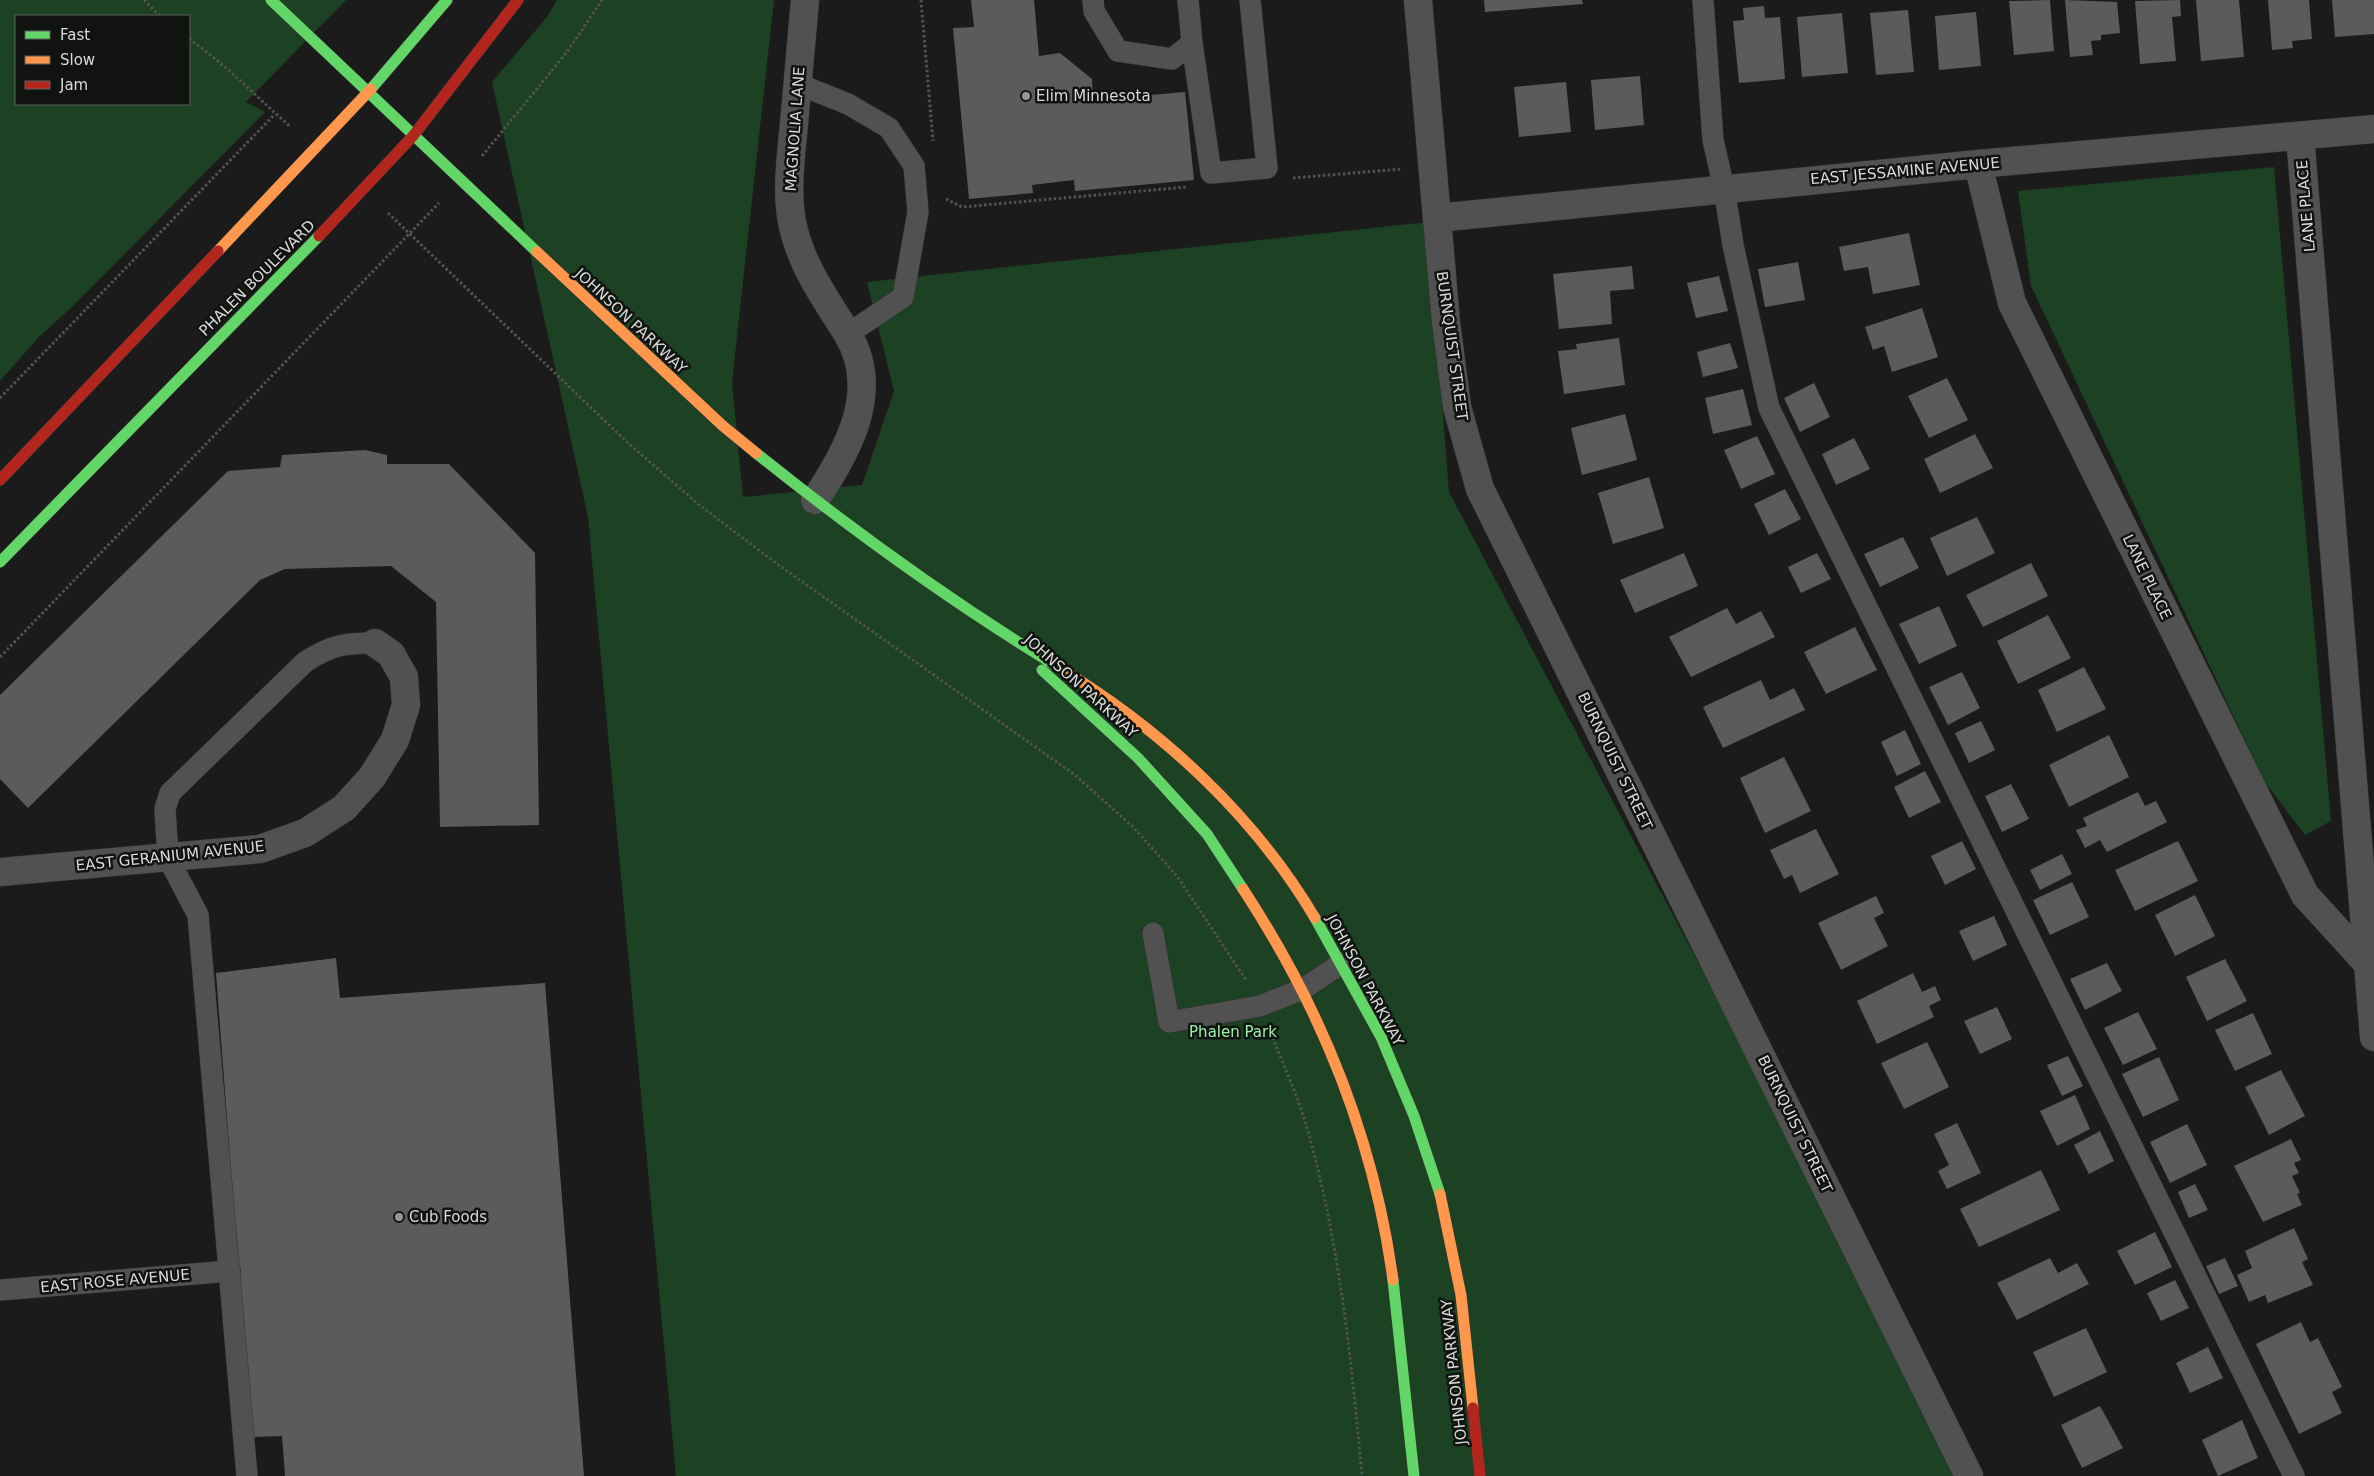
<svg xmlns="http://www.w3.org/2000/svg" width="2374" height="1476" font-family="'DejaVu Sans',sans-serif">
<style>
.green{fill:#1d4123;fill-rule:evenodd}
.building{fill:#5a5b5a}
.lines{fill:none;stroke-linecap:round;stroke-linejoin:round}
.lane-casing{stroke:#363636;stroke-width:22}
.street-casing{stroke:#363636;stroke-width:29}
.fast-casing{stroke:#363636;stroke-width:12}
.slow-casing{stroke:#363636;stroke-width:12}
.jam-casing{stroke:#363636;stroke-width:12}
.path{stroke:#535353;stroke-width:3;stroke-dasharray:2.5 2.5;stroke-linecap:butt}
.lane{stroke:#505150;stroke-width:21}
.street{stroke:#505150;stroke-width:28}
.fast{stroke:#63d668;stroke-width:11}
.slow{stroke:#ff974d;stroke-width:11}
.jam{stroke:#b3261e;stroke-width:11}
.poi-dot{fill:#969796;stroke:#111311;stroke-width:2}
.labels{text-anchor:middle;stroke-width:5;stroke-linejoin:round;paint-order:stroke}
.poi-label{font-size:15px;fill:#d9dad9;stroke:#111311;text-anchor:start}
.street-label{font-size:15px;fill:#d9dad9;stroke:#111311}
.park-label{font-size:15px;fill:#9bf1a5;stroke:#111311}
</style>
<rect width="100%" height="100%" fill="#1b1b1b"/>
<g class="green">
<path d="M0 0H346L246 102 265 112 75 304 38 338 0 381ZM16 16H189V104H16Z"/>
<path d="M557 0H774L732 382 743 497 862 485 894 391 867 282 1428 222 1449 492 1970 1476H676L588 517 492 82 547 17Z"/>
<path d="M2274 167 2331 821 2305 835 2264 781 2031 286 2018 191Z"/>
</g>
<g class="building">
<path d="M971 0H1034L1039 56 1060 53 1092 79 1093 100 1185 92 1194 180 1075 191 1074 180 1032 185 1033 193 969 199 953 28 974 27Z"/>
<path d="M1484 0H1582L1583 4 1485 12Z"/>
<path d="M2050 0 2054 51 2014 55 2009 1Z"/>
<path d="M2065 0 2117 2 2120 33 2101 35V40L2091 41 2093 55 2070 57Z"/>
<path d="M2180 0 2181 16 2172 17 2176 61 2140 64 2135 1Z"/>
<path d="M2196 0H2239L2244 57 2201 61Z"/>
<path d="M2268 0H2309L2312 39 2292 41 2293 48 2272 50Z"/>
<path d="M2332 0H2374V34L2335 37Z"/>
<path d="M1764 6 1765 18 1780 17 1785 79 1739 83 1733 21 1744 20 1743 8Z"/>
<path d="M1908 10 1914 72 1876 75 1870 13Z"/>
<path d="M1976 12 1981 66 1939 70 1935 16Z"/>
<path d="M1842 13 1848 73 1802 77 1797 17Z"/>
<path d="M1640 76 1644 125 1595 130 1591 80Z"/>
<path d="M1566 82 1571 132 1519 137 1514 87Z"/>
<path d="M1909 233 1920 285 1873 294 1868 267 1844 271 1839 247Z"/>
<path d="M1798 262 1805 300 1765 307 1758 269Z"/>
<path d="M1632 266 1634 289 1610 291 1612 324 1559 329 1553 274Z"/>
<path d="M1719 276 1728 311 1696 318 1687 283Z"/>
<path d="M1922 308 1938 357 1892 372 1884 346 1873 350 1865 327Z"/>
<path d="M1619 338 1625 385 1564 394 1558 351 1577 349 1576 344Z"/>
<path d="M1730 343 1738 368 1703 377 1697 352Z"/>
<path d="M1947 378 1968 420 1929 438 1908 396Z"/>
<path d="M1814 383 1830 417 1800 432 1784 398Z"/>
<path d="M1743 389 1752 425 1713 434 1705 398Z"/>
<path d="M1625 414 1637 460 1582 475 1571 428Z"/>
<path d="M1975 434 1993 468 1940 493 1924 459Z"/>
<path d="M1757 436 1775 474 1741 489 1724 450Z"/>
<path d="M1854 438 1870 469 1836 485 1822 454Z"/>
<path d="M365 450 387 455V464H449L535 553 539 825 440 827 436 602 391 566 285 569 260 580 28 808 0 779V695L228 471 280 467 282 455Z"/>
<path d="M1649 477 1664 528 1613 544 1598 493Z"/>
<path d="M1785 489 1801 519 1769 535 1754 504Z"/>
<path d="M1977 517 1995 553 1947 576 1930 538Z"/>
<path d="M1903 537 1919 568 1880 587 1864 554Z"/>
<path d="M1684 553 1698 586 1635 613 1620 580Z"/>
<path d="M1817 553 1831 579 1801 593 1788 567Z"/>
<path d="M2031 563 2048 596 1983 627 1966 595Z"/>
<path d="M1939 606 1957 646 1919 664 1899 624Z"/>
<path d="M1727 608 1736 624 1761 611 1775 637 1691 677 1669 637Z"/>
<path d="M2048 615 2071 658 2018 684 1997 641Z"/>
<path d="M1855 627 1877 670 1826 694 1804 652Z"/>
<path d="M2084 667 2106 709 2057 732 2038 690Z"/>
<path d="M1962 672 1980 708 1948 725 1929 687Z"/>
<path d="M1761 680 1770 700 1794 688 1805 710 1723 748 1703 707Z"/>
<path d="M1981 721 1995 750 1969 763 1955 733Z"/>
<path d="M1905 730 1921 764 1897 776 1881 742Z"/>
<path d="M2109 735 2129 777 2069 807 2049 765Z"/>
<path d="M1784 757 1811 811 1765 833 1740 778Z"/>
<path d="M1925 771 1941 802 1909 818 1894 787Z"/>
<path d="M2011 784 2029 819 2002 832 1985 796Z"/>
<path d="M2138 792 2145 806 2156 801 2167 822 2107 852 2100 840 2085 848 2076 830 2087 826 2083 818Z"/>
<path d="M1816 829 1839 874 1800 893 1792 875 1784 879 1770 850Z"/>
<path d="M1962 841 1976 869 1945 885 1931 856Z"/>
<path d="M2178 841 2198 881 2135 911 2115 870Z"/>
<path d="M2062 854 2072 874 2040 890 2030 870Z"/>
<path d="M2072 882 2089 917 2050 935 2033 900Z"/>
<path d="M2195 895 2215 936 2175 956 2155 915Z"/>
<path d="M1876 896 1884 913 1874 918 1888 946 1841 970 1818 923Z"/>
<path d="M1994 916 2007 945 1973 961 1959 931Z"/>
<path d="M336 958 340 998 545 983 584 1476H285L282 1436 251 1437 216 973Z"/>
<path d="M2225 959 2247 1001 2207 1021 2186 977Z"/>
<path d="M2107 963 2122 991 2085 1010 2070 979Z"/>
<path d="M1913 973 1922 992 1935 986 1941 1000 1929 1006 1934 1017 1877 1044 1857 1001Z"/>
<path d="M1997 1007 2012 1039 1980 1054 1964 1021Z"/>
<path d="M2138 1012 2157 1049 2123 1065 2104 1028Z"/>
<path d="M2253 1013 2272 1054 2235 1071 2215 1030Z"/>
<path d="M1927 1042 1949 1087 1904 1109 1881 1063Z"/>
<path d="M2068 1056 2083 1086 2062 1096 2047 1065Z"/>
<path d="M2159 1057 2179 1100 2143 1117 2122 1074Z"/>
<path d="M2281 1070 2305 1116 2269 1135 2245 1087Z"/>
<path d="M2075 1095 2090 1129 2057 1146 2040 1111Z"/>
<path d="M1957 1123 1981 1173 1947 1189 1938 1171 1949 1165 1934 1134Z"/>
<path d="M2187 1124 2207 1165 2170 1183 2150 1142Z"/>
<path d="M2100 1131 2114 1161 2089 1174 2074 1145Z"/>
<path d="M2291 1139 2301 1160 2294 1163 2299 1173 2292 1176 2300 1193 2297 1194 2302 1205 2263 1222 2234 1166Z"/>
<path d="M2041 1170 2060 1210 1979 1247 1960 1209Z"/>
<path d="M2195 1184 2208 1210 2189 1218 2178 1192Z"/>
<path d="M2294 1228 2308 1259 2302 1262 2313 1285 2268 1303 2265 1295 2249 1302 2237 1275 2252 1268 2245 1251Z"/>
<path d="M2155 1232 2172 1267 2135 1285 2117 1251Z"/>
<path d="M2050 1258 2058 1273 2077 1263 2089 1284 2017 1320 1997 1283Z"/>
<path d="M2225 1258 2238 1286 2219 1294 2206 1266Z"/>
<path d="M2175 1280 2189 1308 2161 1321 2147 1293Z"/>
<path d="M2301 1322 2310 1342 2318 1338 2342 1387 2332 1392 2342 1413 2299 1434 2256 1344Z"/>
<path d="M2086 1328 2107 1372 2054 1397 2033 1352Z"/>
<path d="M2208 1347 2223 1378 2190 1393 2176 1363Z"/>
<path d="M2100 1406 2123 1448 2082 1468 2061 1425Z"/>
<path d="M2242 1420 2258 1458 2218 1476 2202 1440Z"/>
</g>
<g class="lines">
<defs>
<g id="lane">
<path d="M1093 0 1094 11 1118 51 1172 59 1192 43 1188 0"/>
<path d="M1703 0 1713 140 1724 188 1733 245 1769 408 2294 1476"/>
<path d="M1192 43 1211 173 1267 168 1250 0"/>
<path d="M798 84 848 104 889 128 914 166 918 212 903 297 848 334"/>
<path d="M1153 933 1169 1022 1260 1006 1303 989 1342 963"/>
<path d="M0 1290 230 1271"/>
<path d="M247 1476 198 915 168 858 165 809 170 793 305 662C331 645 344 643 375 643"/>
</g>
<g id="street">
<path d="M805 0C801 41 798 83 794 124 791 156 786 190 792 222 800 264 825 298 847 333 882 390 848 451 815 500"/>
<path d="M1418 0 1446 322 1457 407 1480 489 1969 1476"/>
<path d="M2300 136 2374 1037"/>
<path d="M1978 164 2012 303 2305 895 2368 964"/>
<path d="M1437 218 1978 164 2374 129"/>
<path d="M0 872 260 849 305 833 344 808 372 777 395 740 406 705 404 677 391 654 375 643"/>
</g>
<g id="fast">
<path d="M271 0 537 252"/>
<path d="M371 89 447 0"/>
<path d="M756 453C852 530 953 603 1058 667"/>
<path d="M0 562 319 236"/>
<path d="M1042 670 1138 758 1207 834 1243 889"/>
<path d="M1315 918 1381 1037 1414 1116 1440 1194"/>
<path d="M1393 1280 1414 1476"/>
</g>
<g id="slow">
<path d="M218 251 371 89"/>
<path d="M537 252 723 426 756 453"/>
<path d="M1058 667C1161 729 1254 815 1315 918"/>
<path d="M1243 889C1321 1008 1374 1139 1393 1280"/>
<path d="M1440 1194 1461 1295 1473 1408"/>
</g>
<g id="jam">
<path d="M319 236 413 136 518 0"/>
<path d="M0 480 218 251"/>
<path d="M1473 1408 1480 1476"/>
</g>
</defs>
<use href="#lane" class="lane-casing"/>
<use href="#street" class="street-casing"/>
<use href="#fast" class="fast-casing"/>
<use href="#slow" class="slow-casing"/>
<use href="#jam" class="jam-casing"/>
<g class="path">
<path d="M144 0 160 16"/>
<path d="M921 0 933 141"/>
<path d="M189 39C227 65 257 98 291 127"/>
<path d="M482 156 567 52 602 0"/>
<path d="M1293 178 1402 169"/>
<path d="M946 199 962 207 1187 187"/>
<path d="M388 213 628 443 698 504 780 566 1075 775 1134 828 1177 876 1246 980"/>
<path d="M0 398 275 114"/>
<path d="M0 657 439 203"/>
<path d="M1271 1033C1282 1062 1296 1092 1305 1121 1339 1237 1351 1357 1362 1476"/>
</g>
<use href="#lane" class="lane"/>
<use href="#street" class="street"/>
<use href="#fast" class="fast"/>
<use href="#slow" class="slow"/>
<use href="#jam" class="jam"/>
</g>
<g class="poi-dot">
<circle cx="1026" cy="96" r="5"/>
<circle cx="399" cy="1217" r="5"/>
</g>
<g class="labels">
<g class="poi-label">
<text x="1036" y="101">Elim Minnesota</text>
<text x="409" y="1222">Cub Foods</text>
</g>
<g class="street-label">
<text transform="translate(795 129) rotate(-86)" y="5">MAGNOLIA LANE</text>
<text transform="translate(1905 171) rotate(-5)" y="5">EAST JESSAMINE AVENUE</text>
<text transform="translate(2306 206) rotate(-95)" y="5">LANE PLACE</text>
<text transform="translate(257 278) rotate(-45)" y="5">PHALEN BOULEVARD</text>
<text transform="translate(631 321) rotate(43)" y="5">JOHNSON PARKWAY</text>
<text transform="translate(1452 346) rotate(82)" y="5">BURNQUIST STREET</text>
<text transform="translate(2147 577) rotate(64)" y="5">LANE PLACE</text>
<text transform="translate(1081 686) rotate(42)" y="5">JOHNSON PARKWAY</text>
<text transform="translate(1615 761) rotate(64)" y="5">BURNQUIST STREET</text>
<text transform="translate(170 856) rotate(-6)" y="5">EAST GERANIUM AVENUE</text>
<text transform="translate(1365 980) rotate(62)" y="5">JOHNSON PARKWAY</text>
<text transform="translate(1795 1124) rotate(64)" y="5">BURNQUIST STREET</text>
<text transform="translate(115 1281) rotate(-5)" y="5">EAST ROSE AVENUE</text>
<text transform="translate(1454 1372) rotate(-96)" y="5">JOHNSON PARKWAY</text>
</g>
<g class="park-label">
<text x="1233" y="1037">Phalen Park</text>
</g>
</g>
<rect x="15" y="15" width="175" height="90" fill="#111311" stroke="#616361"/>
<rect x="25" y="31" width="25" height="8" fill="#63d668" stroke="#616361"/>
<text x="60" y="40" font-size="15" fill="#d9dad9">Fast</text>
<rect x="25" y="56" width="25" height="8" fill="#ff974d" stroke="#616361"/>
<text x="60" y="65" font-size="15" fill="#d9dad9">Slow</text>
<rect x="25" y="81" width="25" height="8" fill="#b3261e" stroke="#616361"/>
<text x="60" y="90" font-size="15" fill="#d9dad9">Jam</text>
</svg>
